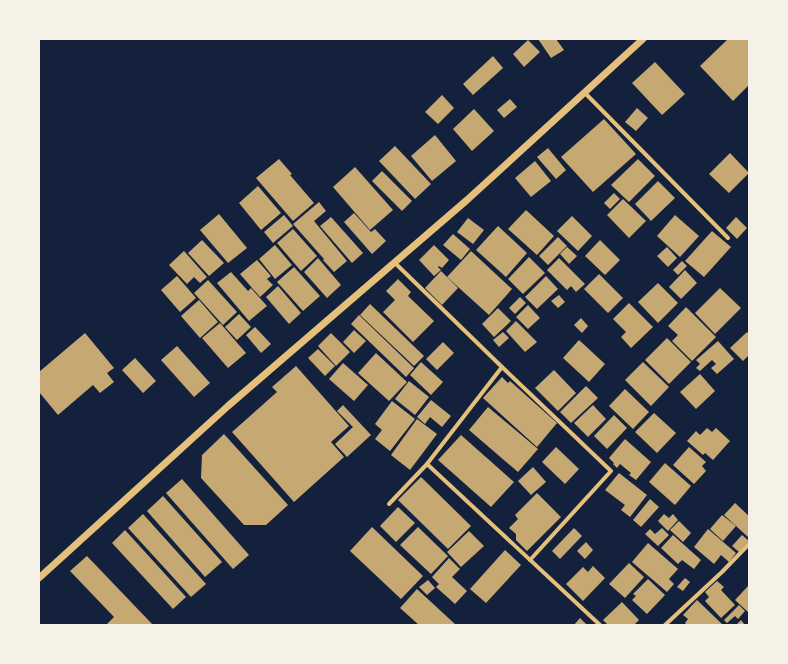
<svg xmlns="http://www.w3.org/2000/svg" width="788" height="664" font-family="Inter,sans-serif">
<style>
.building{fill:#c6a872}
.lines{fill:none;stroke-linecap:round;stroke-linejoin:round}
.minor{stroke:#e5c07b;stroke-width:4}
.tertiary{stroke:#e5c07b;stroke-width:7}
</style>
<rect width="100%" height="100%" fill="#14213d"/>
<g class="building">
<path d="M538 39H556L564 50 551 58Z"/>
<path d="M728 39H749V85L733 101 700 66Z"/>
<path d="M528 40 540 52 524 67 513 54Z"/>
<path d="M493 56 503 68 473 95 463 84Z"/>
<path d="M655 62 685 94 662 115 632 83Z"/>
<path d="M442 95 454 108 438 124 425 112Z"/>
<path d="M510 99 517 107 504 118 497 110Z"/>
<path d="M637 108 648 118 636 131 625 122Z"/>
<path d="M474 109 494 131 472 151 453 129Z"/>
<path d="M604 119 636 154 593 192 561 157Z"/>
<path d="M435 135 456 161 432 181 411 156Z"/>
<path d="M395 146 431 184 415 199 379 161Z"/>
<path d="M548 148 566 170 556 179 537 157Z"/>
<path d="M730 153 749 173 729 193 709 174Z"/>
<path d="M279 159 292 174 290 175 314 203 293 221 256 178Z"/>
<path d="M638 159 655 176 629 202 611 185Z"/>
<path d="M535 161 551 181 531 197 515 178Z"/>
<path d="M355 167 393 210 370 230 333 187Z"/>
<path d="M382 171 412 201 402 211 372 181Z"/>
<path d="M658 181 675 198 651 221 635 204Z"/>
<path d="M258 186 281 213 261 230 239 203Z"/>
<path d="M614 193 620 199 610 209 604 203Z"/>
<path d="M623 199 646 221 629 238 607 215Z"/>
<path d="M319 202 326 211 314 221 347 261 334 272 323 260 324 259 293 224Z"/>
<path d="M526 210 554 236 537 255 508 229Z"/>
<path d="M354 213 371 232 375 229 386 241 372 254 344 222Z"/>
<path d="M219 214 247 248 228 263 200 230Z"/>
<path d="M284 215 293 226 273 243 264 232Z"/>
<path d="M675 215 699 236 680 257 657 236Z"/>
<path d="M572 216 592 236 578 251 557 231Z"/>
<path d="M331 217 363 253 352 263 320 226Z"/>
<path d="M736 217 747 228 737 239 726 228Z"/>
<path d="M468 218 484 230 473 244 457 232Z"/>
<path d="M498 226 527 253 506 277 476 250Z"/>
<path d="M293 229 317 256 301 271 277 243Z"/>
<path d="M712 231 731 247 704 277 685 261Z"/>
<path d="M453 234 470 249 461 260 443 245Z"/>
<path d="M558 237 567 246 548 265 539 256Z"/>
<path d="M202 240 224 263 209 276 188 253Z"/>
<path d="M600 240 620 260 605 275 585 256Z"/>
<path d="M275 245 292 265 275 279 259 259Z"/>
<path d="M434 245 449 260 442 268 439 266 438 267 441 270 434 276 419 260Z"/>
<path d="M567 247 577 256 569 264 560 254Z"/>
<path d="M667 247 677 258 668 267 657 256Z"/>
<path d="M184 251 207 277 200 283 194 277 187 284 169 265Z"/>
<path d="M471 251 512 289 489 315 447 277Z"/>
<path d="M529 257 545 273 523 294 508 279Z"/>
<path d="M318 258 341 285 327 298 304 272Z"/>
<path d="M559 258 585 284 576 292 571 286 567 290 547 270Z"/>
<path d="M257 260 271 276 267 279 273 285 260 297 240 274Z"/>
<path d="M682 261 687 266 678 275 673 270Z"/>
<path d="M294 267 320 296 303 311 277 282Z"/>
<path d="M685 270 697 283 681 299 669 287Z"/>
<path d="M441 271 458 288 442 305 425 288Z"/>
<path d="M231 272 248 291 251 288 267 306 249 321 217 283Z"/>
<path d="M599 274 623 298 608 313 584 289Z"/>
<path d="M177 276 196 298 180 312 161 290Z"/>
<path d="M546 276 558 289 537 309 525 297Z"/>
<path d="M398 279 411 292 408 296 434 321 413 342 383 312 395 300 386 291Z"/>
<path d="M208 280 237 312 223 325 194 293Z"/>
<path d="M658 283 678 303 658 323 638 302Z"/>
<path d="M278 286 301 313 289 324 266 297Z"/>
<path d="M720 288 741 308 715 334 695 313Z"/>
<path d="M559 295 565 302 558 308 551 301Z"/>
<path d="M520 297 526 303 515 314 509 308Z"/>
<path d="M199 300 218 322 200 338 181 316Z"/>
<path d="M629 303 653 327 631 348 621 337 626 332 613 319Z"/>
<path d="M370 304 424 356 414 366 360 315Z"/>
<path d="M528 305 540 318 528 329 516 317Z"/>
<path d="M686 307 716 337 692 361 672 341 678 335 668 326Z"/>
<path d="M498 308 511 321 494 337 482 324Z"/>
<path d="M239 314 251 327 237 340 225 327Z"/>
<path d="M359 315 414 368 406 377 351 324Z"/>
<path d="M581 318 588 326 582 333 574 325Z"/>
<path d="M516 321 537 342 525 352 506 331Z"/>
<path d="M220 323 246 353 228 368 202 338Z"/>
<path d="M255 327 271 344 261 353 246 335Z"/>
<path d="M354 330 366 341 354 353 343 342Z"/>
<path d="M503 332 509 338 499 347 493 340Z"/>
<path d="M747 332 749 334V355L743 361 730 348Z"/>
<path d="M85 333 114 368 107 373 114 382 100 393 93 385 58 415 39 392V372Z"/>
<path d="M331 333 350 352 336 366 318 346Z"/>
<path d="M667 338 691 362 669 384 645 360Z"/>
<path d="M579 340 605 364 589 382 563 358Z"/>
<path d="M718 341 734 359 717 374 711 368 716 364 712 360 700 371 696 368 700 364 696 360Z"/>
<path d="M443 342 454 353 437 370 426 359Z"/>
<path d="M177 346 210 383 194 397 161 360Z"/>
<path d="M318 349 335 366 325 376 308 358Z"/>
<path d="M376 353 407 382 389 401 358 373Z"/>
<path d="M135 358 156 381 143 393 122 370Z"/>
<path d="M421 362 443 382 431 395 410 375Z"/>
<path d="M643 362 669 387 651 406 625 380Z"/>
<path d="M343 363 368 385 354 401 329 379Z"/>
<path d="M296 366 349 426 331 442 344 457 294 502 232 432 277 392 272 387Z"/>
<path d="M554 370 576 393 558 411 535 388Z"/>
<path d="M700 374 715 391 696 409 680 392Z"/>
<path d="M502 377 508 383 510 381 557 423 537 447 483 398Z"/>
<path d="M409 381 429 397 415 415 395 399Z"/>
<path d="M586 386 598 398 571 423 560 412Z"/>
<path d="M625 389 649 412 633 429 609 406Z"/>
<path d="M431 400 451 416 442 427 430 417 425 424 417 417Z"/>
<path d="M392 401 415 419 390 451 375 439 382 430 375 424Z"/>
<path d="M343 405 371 435 347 457 335 444 353 427 337 411Z"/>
<path d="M593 405 606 419 588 437 574 423Z"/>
<path d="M488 407 538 449 518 472 469 430Z"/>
<path d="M654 413 676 433 657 453 635 432Z"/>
<path d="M614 415 627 428 607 449 594 436Z"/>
<path d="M417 419 437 434 410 470 391 455Z"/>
<path d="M707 428 712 432 716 428 730 441 713 460 705 453 703 455 687 441 696 431 700 435Z"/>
<path d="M224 434 288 505 266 525H244L201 478 202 455Z"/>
<path d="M461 435 514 482 491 507 438 460Z"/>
<path d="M625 439 651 462 636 480 629 475 631 473 620 464 617 468 613 464 614 463 609 458Z"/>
<path d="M556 447 579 469 565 484 542 462Z"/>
<path d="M689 447 706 462 702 466 706 471 694 484 673 465Z"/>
<path d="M665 463 691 486 675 505 649 482Z"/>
<path d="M533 467 546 482 531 495 518 481Z"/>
<path d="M619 473 647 495 630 517 621 510 625 505 605 490Z"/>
<path d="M421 477 471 526 448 549 398 500Z"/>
<path d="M182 479 249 555 233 569 166 493Z"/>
<path d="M537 493 561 517 527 551 516 540V534L509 528 518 519 515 515Z"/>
<path d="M163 496 222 562 205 577 147 511Z"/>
<path d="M650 499 659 507 641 527 633 520Z"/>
<path d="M735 503 749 516V535L748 537 724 515Z"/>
<path d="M398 507 415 523 396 542 380 526Z"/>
<path d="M143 514 206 584 191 597 128 528Z"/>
<path d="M664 514 669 518 673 514 678 520 668 531 658 521Z"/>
<path d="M722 515 736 526 723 541 710 529Z"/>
<path d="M679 521 691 533 683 542 670 530Z"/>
<path d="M372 527 423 576 401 599 350 551Z"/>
<path d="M418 527 448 556 431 574 400 545Z"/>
<path d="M574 528 582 536 560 559 552 551Z"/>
<path d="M662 528 669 535 658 546 645 534 650 529 655 534Z"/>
<path d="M708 529 736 553 729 562 721 555 714 564 694 547Z"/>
<path d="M125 530 186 597 173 609 112 543Z"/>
<path d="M469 531 484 546 461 567 447 552Z"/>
<path d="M673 535 701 560 694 569 682 560 678 564 661 548Z"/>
<path d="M742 535 749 541 739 552 732 546Z"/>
<path d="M586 542 593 550 585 559 577 551Z"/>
<path d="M648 543 678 569 669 579 674 584 667 592 632 562Z"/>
<path d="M505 550 521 565 486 603 470 589Z"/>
<path d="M87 556 153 625H106L114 617 70 571Z"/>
<path d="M449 558 460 569 452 577 467 591 455 604 436 587 439 584 432 577Z"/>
<path d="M629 563 644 577 625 598 609 584Z"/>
<path d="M593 566 605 578 583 601 566 584 583 567 588 572Z"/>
<path d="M685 578 690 582 683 591 677 587Z"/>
<path d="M648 579 665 595 647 614 632 600 636 596 633 594Z"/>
<path d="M428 580 435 588 427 595 419 587Z"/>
<path d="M717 581 724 587 721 590 735 605 721 618 705 601 709 597 705 592Z"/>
<path d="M749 585V613L735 600Z"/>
<path d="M417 589 456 625H419L400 608Z"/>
<path d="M697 600 723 625H687L685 623 688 619 683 615Z"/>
<path d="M622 602 639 620 634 625H608L603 620Z"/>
<path d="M739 605 745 611 738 619 735 616 727 623 724 620Z"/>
<path d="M580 618 587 625H574Z"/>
<path d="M741 620 745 625H736Z"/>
</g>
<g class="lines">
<g class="minor">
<path d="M585 93 728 238"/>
<path d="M502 367 611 471 530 560"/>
<path d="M427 464 600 625"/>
<path d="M389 504 427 464 502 367 395 263"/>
<path d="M665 625 722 572 749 544"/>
</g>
<path class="tertiary" d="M39 578 228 406 467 200 643 39"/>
</g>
<rect width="788" height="664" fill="none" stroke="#f6f1e7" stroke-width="80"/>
</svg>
